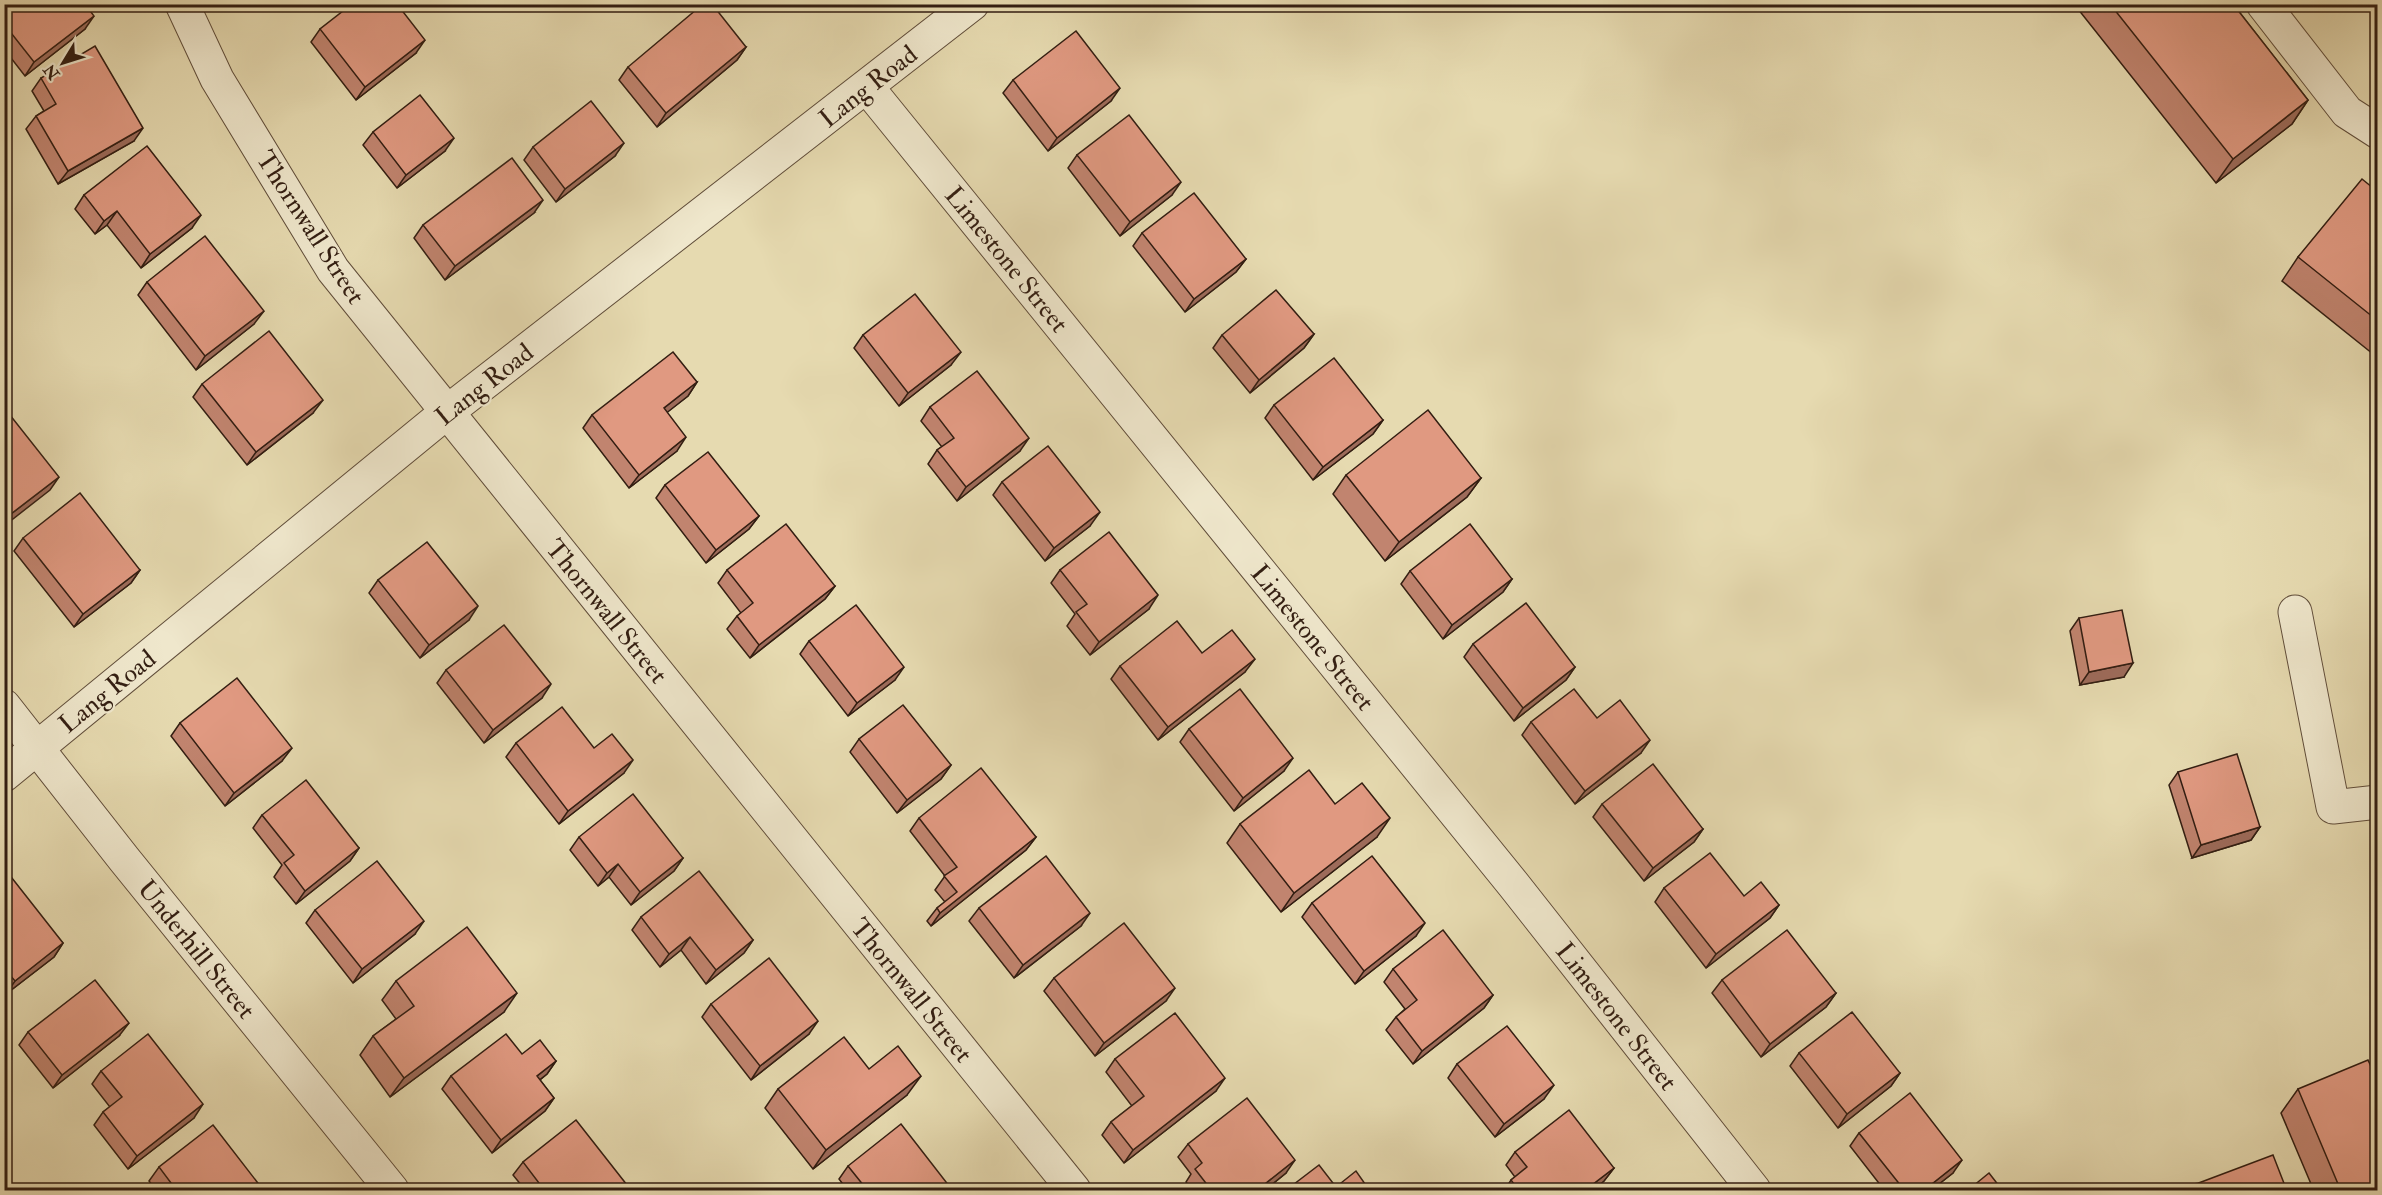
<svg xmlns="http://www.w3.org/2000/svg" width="2382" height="1195" font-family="'IM FELL Double Pica',serif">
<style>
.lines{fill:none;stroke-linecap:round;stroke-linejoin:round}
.minor-casing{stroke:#604d3a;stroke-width:35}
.minor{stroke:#efe7cc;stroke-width:33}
.wall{fill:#c1846f;stroke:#331e12;stroke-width:1.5}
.shaded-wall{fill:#9d6b5a;stroke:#331e12;stroke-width:1.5}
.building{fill:#e09981;stroke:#331e12;stroke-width:1.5}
.labels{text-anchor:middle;stroke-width:4.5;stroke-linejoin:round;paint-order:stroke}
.street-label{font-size:26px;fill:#331e12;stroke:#efe7cc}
</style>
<rect width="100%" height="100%" fill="#e6dab0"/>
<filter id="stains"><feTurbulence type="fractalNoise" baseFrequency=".00333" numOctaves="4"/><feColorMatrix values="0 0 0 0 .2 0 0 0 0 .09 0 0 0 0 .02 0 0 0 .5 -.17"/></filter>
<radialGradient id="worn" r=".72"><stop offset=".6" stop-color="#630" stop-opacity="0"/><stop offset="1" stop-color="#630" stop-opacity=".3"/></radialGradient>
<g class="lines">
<defs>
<g id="minor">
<path d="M182 4 217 79 333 270 1074 1190"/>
<path d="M2263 4 2347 112 2378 132"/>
<path d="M867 87 1513 884 1754 1190"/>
<path d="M2295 612 2333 807 2378 802"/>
<path d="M4 706 124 859 392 1190"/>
<path d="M4 775 447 412 972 4"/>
</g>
</defs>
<use href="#minor" class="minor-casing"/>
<use href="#minor" class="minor"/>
</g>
<g class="wall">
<path d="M4 4 85 29 25 76 4 49Z"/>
<path d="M291 4H304L294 9Z"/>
<path d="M427 4H436L430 9Z"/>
<path d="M2074 4H2233L2308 100 2292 124 2216 183Z"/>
<path d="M320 29 416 53 356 100 311 42Z"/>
<path d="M746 47 737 60 657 127 619 80 628 67Z"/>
<path d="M41 78 134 141 58 184 26 129 36 116 44 111 32 91Z"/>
<path d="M1013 80 1111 101 1048 151 1003 93Z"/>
<path d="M373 132 445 151 397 188 363 145Z"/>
<path d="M533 147 615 156 556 202 524 160Z"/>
<path d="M1077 155 1172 195 1120 236 1068 168Z"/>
<path d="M2378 192V358L2282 281 2298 257Z"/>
<path d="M84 195 192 228 141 268 107 225 95 234 75 209Z"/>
<path d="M534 213 445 280 414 238 423 225Z"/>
<path d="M1142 233 1246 259 1236 272 1185 312 1133 246Z"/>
<path d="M147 282 254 324 196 370 138 295Z"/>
<path d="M1314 334 1304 348 1250 393 1213 348 1222 335Z"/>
<path d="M863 335 951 365 899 406 854 348Z"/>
<path d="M697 382 688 396 667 412 677 451 629 488 583 428 592 415Z"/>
<path d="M202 384 313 413 247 465 193 397Z"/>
<path d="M1274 405 1383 420 1373 434 1313 480 1265 418Z"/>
<path d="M930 407 1020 451 957 501 928 464 937 450 942 447 921 421Z"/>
<path d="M1346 475 1481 478 1467 497 1385 561 1333 494Z"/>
<path d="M1002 482 1090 526 1045 561 993 495Z"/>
<path d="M665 485 759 516 749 529 706 563 656 498Z"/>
<path d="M23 538 140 570 131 583 74 627 14 551Z"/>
<path d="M727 570 835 586 825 599 750 658 727 629 737 616 741 613 718 583Z"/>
<path d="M1060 570 1149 609 1090 655 1067 626 1075 614 1051 583Z"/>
<path d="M1410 571 1512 579 1503 592 1443 639 1401 584Z"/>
<path d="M378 580 469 620 420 658 369 593Z"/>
<path d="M2079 618 2124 677 2080 685 2070 631Z"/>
<path d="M809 641 895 680 848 716 800 654Z"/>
<path d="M1473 644 1575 667 1566 680 1514 721 1464 657Z"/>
<path d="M1202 653 1245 672 1158 740 1111 679 1120 666Z"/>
<path d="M446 670 542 698 484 743 437 683Z"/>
<path d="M1597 718 1641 753 1575 804 1522 735 1531 722Z"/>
<path d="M180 723 282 761 225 806 171 736Z"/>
<path d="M1189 729 1284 771 1234 811 1180 742Z"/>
<path d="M859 739 951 765 941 779 897 813 850 752Z"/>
<path d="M516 743 594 748 624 773 559 824 506 757Z"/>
<path d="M2178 772 2260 827 2251 840 2192 858 2169 785Z"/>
<path d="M1335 804 1377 837 1281 912 1227 843 1240 824Z"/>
<path d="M1602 804 1703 829 1694 842 1644 881 1593 817Z"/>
<path d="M262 815 359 848 350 861 296 904 274 877 282 865 253 828Z"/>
<path d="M919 818 1036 837 1026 850 931 926 927 921 937 908 945 902 935 890 945 876 910 831Z"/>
<path d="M579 837 683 858 674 871 631 905 609 877 598 886 570 850Z"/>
<path d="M4 875 63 943 54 957 6 994 4 993Z"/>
<path d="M1664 888 1744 896 1779 905 1770 918 1706 968 1655 902Z"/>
<path d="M1312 903 1416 936 1355 984 1302 917Z"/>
<path d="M979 908 1081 926 1014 978 969 921Z"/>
<path d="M315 910 415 934 353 983 306 923Z"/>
<path d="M641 917 753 940 744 953 706 984 681 950 660 967 632 930Z"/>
<path d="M1393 969 1493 995 1484 1008 1413 1064 1386 1030 1396 1017 1405 1009 1384 982Z"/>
<path d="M1054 978 1166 1001 1095 1056 1044 991Z"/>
<path d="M1722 980 1836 993 1826 1007 1761 1057 1712 993Z"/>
<path d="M396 981 504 1012 390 1097 360 1055 373 1036 396 1019 382 1000Z"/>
<path d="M711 1004 809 1034 751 1080 702 1017Z"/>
<path d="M28 1032 119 1036 53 1088 19 1045Z"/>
<path d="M1799 1053 1900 1073 1891 1086 1838 1128 1790 1066Z"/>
<path d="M522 1054 556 1061 547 1074 540 1080 554 1098 545 1111 492 1153 442 1089 451 1076Z"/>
<path d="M1115 1059 1216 1091 1124 1163 1102 1135 1111 1122 1132 1106 1106 1072Z"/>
<path d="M1457 1064 1544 1099 1495 1137 1448 1078Z"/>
<path d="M869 1069 907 1095 813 1169 765 1108 778 1089Z"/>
<path d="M101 1071 194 1118 128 1169 94 1125 103 1112 110 1107 92 1084Z"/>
<path d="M2298 1089 2378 1191H2314L2281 1113Z"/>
<path d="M1859 1133 1953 1173 1930 1191H1885L1850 1146Z"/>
<path d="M1188 1144 1286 1173 1264 1191H1192L1186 1182 1191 1174 1178 1157Z"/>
<path d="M1515 1152 1614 1168 1604 1181 1592 1191H1504L1511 1180 1515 1177 1506 1165Z"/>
<path d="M523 1162 627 1185 623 1191H526L513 1175Z"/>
<path d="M848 1166 953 1191H848L839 1179Z"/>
<path d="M159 1167 264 1191H157L149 1181Z"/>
<path d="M2196 1184 2199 1191H2192Z"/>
</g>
<g class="shaded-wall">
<path d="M297 4H304L294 9Z"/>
<path d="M94 16 85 29 25 76 34 62Z"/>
<path d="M425 40 416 53 356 100 365 87Z"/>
<path d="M746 47 737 60 657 127 666 113Z"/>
<path d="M1120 88 1111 101 1048 151 1057 138Z"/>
<path d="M2308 100 2292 124 2216 183 2233 159Z"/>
<path d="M143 128 134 141 58 184 68 171Z"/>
<path d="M454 138 445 151 397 188 406 175Z"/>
<path d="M624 143 615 156 556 202 565 189Z"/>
<path d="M1181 182 1172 195 1120 236 1130 222Z"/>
<path d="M543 200 534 213 445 280 455 266Z"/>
<path d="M117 211 107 225 95 234 104 221Z"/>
<path d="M201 215 192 228 141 268 150 254Z"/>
<path d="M1246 259 1236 272 1185 312 1194 299Z"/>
<path d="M264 311 254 324 196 370 205 356Z"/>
<path d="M1314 334 1304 348 1250 393 1259 380Z"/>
<path d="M961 352 951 365 899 406 908 393Z"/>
<path d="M697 382 688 396 655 422 664 408Z"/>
<path d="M323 400 313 413 247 465 256 452Z"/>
<path d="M1383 420 1373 434 1313 480 1323 467Z"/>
<path d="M686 437 677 451 629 488 639 475Z"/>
<path d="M1029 438 1020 451 957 501 966 487Z"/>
<path d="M59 477 50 490 4 526V521L7 517Z"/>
<path d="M1481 478 1467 497 1385 561 1399 542Z"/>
<path d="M1100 512 1090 526 1045 561 1054 548Z"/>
<path d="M759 516 749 529 706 563 716 550Z"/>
<path d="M140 570 131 583 74 627 83 614Z"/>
<path d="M1512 579 1503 592 1443 639 1452 625Z"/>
<path d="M835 586 825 599 750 658 759 645Z"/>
<path d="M1158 595 1149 609 1090 655 1099 642Z"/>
<path d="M478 606 469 620 420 658 429 645Z"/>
<path d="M1255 659 1245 672 1158 740 1168 727Z"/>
<path d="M2133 663 2124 677 2080 685 2089 672Z"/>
<path d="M904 667 895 680 848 716 857 703Z"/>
<path d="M1575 667 1566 680 1514 721 1523 708Z"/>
<path d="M551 684 542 698 484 743 493 730Z"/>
<path d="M1650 740 1641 753 1575 804 1585 791Z"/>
<path d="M292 748 282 761 225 806 234 793Z"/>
<path d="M1293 758 1284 771 1234 811 1243 798Z"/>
<path d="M633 760 624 773 559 824 568 811Z"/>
<path d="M951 765 941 779 897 813 907 800Z"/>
<path d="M1390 818 1377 837 1281 912 1294 893Z"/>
<path d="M2260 827 2251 840 2192 858 2201 845Z"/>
<path d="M1703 829 1694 842 1644 881 1653 868Z"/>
<path d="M1036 837 1026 850 931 926 940 913Z"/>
<path d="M359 848 350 861 296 904 305 891Z"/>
<path d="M683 858 674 871 631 905 640 892Z"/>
<path d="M618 864 609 877 598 886 607 873Z"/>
<path d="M1779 905 1770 918 1706 968 1716 954Z"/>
<path d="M1090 913 1081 926 1014 978 1023 965Z"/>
<path d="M424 921 415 934 353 983 362 969Z"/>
<path d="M1425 923 1416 936 1355 984 1364 971Z"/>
<path d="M690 937 681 950 660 967 669 954Z"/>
<path d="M753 940 744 953 706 984 716 970Z"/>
<path d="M63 943 54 957 6 994 15 981Z"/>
<path d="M1175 988 1166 1001 1095 1056 1104 1043Z"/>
<path d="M517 993 504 1012 390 1097 404 1078Z"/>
<path d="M1836 993 1826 1007 1761 1057 1770 1044Z"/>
<path d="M1493 995 1484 1008 1413 1064 1422 1051Z"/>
<path d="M818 1021 809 1034 751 1080 760 1066Z"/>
<path d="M129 1023 119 1036 53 1088 62 1075Z"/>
<path d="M556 1061 547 1074 528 1089 537 1076Z"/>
<path d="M1900 1073 1891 1086 1838 1128 1847 1114Z"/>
<path d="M921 1076 907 1095 813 1169 826 1150Z"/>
<path d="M1225 1078 1216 1091 1124 1163 1133 1150Z"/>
<path d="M1554 1085 1544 1099 1495 1137 1504 1124Z"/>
<path d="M554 1098 545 1111 492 1153 501 1140Z"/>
<path d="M203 1104 194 1118 128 1169 137 1156Z"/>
<path d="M1295 1160 1286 1173 1264 1191H1256Z"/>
<path d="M1962 1160 1953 1173 1930 1191H1923Z"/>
<path d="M1614 1168 1604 1181 1592 1191H1584Z"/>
</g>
<g class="building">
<path d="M4 4H85L94 16 34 62 4 24Z"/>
<path d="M352 4H397L425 40 365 87 320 29Z"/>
<path d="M703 4H712L746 47 666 113 628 67Z"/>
<path d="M2110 4H2233L2308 100 2233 159Z"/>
<path d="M1076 31 1120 88 1057 138 1013 80Z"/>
<path d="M95 46 143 128 68 171 36 116 56 104 41 78Z"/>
<path d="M420 95 454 138 406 175 373 132Z"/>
<path d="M591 101 624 143 565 189 533 147Z"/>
<path d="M1129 115 1181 182 1130 222 1077 155Z"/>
<path d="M147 146 201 215 150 254 117 211 104 221 84 195Z"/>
<path d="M512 158 543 200 455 266 423 225Z"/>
<path d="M2362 179 2378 192V321L2298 257Z"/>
<path d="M1194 193 1246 259 1194 299 1142 233Z"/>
<path d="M205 236 264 311 205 356 147 282Z"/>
<path d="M1276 290 1314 334 1259 380 1222 335Z"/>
<path d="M915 294 961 352 908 393 863 335Z"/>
<path d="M269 331 323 400 256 452 202 384Z"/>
<path d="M673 352 697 382 664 408 686 437 639 475 592 415Z"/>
<path d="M1334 358 1383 420 1323 467 1274 405Z"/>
<path d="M977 371 1029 438 966 487 937 450 954 438 930 407Z"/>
<path d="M6 410 59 477 7 517 4 514V411Z"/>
<path d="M1428 410 1481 478 1399 542 1346 475Z"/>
<path d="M1048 446 1100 512 1054 548 1002 482Z"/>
<path d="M708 452 759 516 716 550 665 485Z"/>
<path d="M80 493 140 570 83 614 23 538Z"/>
<path d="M786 524 835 586 759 645 737 616 753 603 727 570Z"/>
<path d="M1470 524 1512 579 1452 625 1410 571Z"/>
<path d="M1109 532 1158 595 1099 642 1076 612 1087 604 1060 570Z"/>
<path d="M427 542 478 606 429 645 378 580Z"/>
<path d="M1526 603 1575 667 1523 708 1473 644Z"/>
<path d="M856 605 904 667 857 703 809 641Z"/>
<path d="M2122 610 2133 663 2089 672 2079 618Z"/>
<path d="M1177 621 1202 653 1232 630 1255 659 1168 727 1120 666Z"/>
<path d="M504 625 551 684 493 730 446 670Z"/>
<path d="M237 678 292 748 234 793 180 723Z"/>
<path d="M1240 689 1293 758 1243 798 1189 729Z"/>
<path d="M1574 689 1597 718 1620 700 1650 740 1585 791 1531 722Z"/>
<path d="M903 705 951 765 907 800 859 739Z"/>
<path d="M562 707 594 748 612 734 633 760 568 811 516 743Z"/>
<path d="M2237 754 2260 827 2201 845 2178 772Z"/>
<path d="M1653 764 1703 829 1653 868 1602 804Z"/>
<path d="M981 768 1036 837 940 913 937 908 957 892 944 876 957 867 919 818Z"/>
<path d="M1309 770 1335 804 1362 783 1390 818 1294 893 1240 824Z"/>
<path d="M306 780 359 848 305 891 284 863 294 855 262 815Z"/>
<path d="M633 794 683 858 640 892 618 864 607 873 579 837Z"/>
<path d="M1710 853 1744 896 1761 882 1779 905 1716 954 1664 888Z"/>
<path d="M1046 856 1090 913 1023 965 979 908Z"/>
<path d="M1372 856 1425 923 1364 971 1312 903Z"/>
<path d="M377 861 424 921 362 969 315 910Z"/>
<path d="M699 871 753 940 716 970 690 937 669 954 641 917Z"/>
<path d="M8 873 63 943 15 981 4 968V875Z"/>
<path d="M1124 923 1175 988 1104 1043 1054 978Z"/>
<path d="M467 927 517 993 404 1078 373 1036 414 1006 396 981Z"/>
<path d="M1443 930 1493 995 1422 1051 1396 1017 1417 1000 1393 969Z"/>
<path d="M1787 930 1836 993 1770 1044 1722 980Z"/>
<path d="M769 958 818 1021 760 1066 711 1004Z"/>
<path d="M95 980 129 1023 62 1075 28 1032Z"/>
<path d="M1852 1012 1900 1073 1847 1114 1799 1053Z"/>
<path d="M1175 1013 1225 1078 1133 1150 1111 1122 1144 1096 1115 1059Z"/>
<path d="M1507 1026 1554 1085 1504 1124 1457 1064Z"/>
<path d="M148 1034 203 1104 137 1156 103 1112 122 1097 101 1071Z"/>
<path d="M506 1034 522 1054 540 1040 556 1061 537 1076 554 1098 501 1140 451 1076Z"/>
<path d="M844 1037 869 1069 898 1046 921 1076 826 1150 778 1089Z"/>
<path d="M2368 1060 2378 1082V1191H2341L2298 1089Z"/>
<path d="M1910 1093 1962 1160 1923 1191H1905L1859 1133Z"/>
<path d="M1247 1098 1295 1160 1256 1191H1212L1195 1169 1202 1163 1188 1144Z"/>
<path d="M1569 1110 1614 1168 1584 1191H1519L1511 1180 1527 1167 1515 1152Z"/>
<path d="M576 1120 627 1185 620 1191H545L523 1162Z"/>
<path d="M901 1124 953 1191H868L848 1166Z"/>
<path d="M213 1125 264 1191H177L159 1167Z"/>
<path d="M2273 1155 2287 1191H2199L2196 1184Z"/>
<path d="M1319 1165 1336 1187 1356 1171 1370 1191H1285Z"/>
<path d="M1989 1173 2003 1191H1967Z"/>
<path d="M1633 1187 1636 1191H1628Z"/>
</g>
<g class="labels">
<g class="street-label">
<text transform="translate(868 86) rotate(-38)" y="9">Lang Road</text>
<text transform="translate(311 227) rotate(57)" y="9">Thornwall Street</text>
<text transform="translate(1007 259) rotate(51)" y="9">Limestone Street</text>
<text transform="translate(484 384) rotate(-38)" y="9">Lang Road</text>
<text transform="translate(607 611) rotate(51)" y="9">Thornwall Street</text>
<text transform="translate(1313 637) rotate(51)" y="9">Limestone Street</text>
<text transform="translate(107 691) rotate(-39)" y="9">Lang Road</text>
<text transform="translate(197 949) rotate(51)" y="9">Underhill Street</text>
<text transform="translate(912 990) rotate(51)" y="9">Thornwall Street</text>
<text transform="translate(1617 1016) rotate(52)" y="9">Limestone Street</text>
</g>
</g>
<rect width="2382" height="1195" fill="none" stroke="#e6dab0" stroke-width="24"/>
<rect x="6" y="6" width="2370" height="1183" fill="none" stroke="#331e12" stroke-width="3"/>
<rect x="12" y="12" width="2358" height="1171" fill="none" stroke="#331e12" stroke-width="1.5"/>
<g transform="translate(63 63) rotate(232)" stroke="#efe7cc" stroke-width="4.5" paint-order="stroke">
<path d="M0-4.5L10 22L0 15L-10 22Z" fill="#331e12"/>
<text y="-9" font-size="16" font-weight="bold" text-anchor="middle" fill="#331e12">N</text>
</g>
<rect width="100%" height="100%" filter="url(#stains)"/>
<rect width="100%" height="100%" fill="url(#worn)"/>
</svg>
